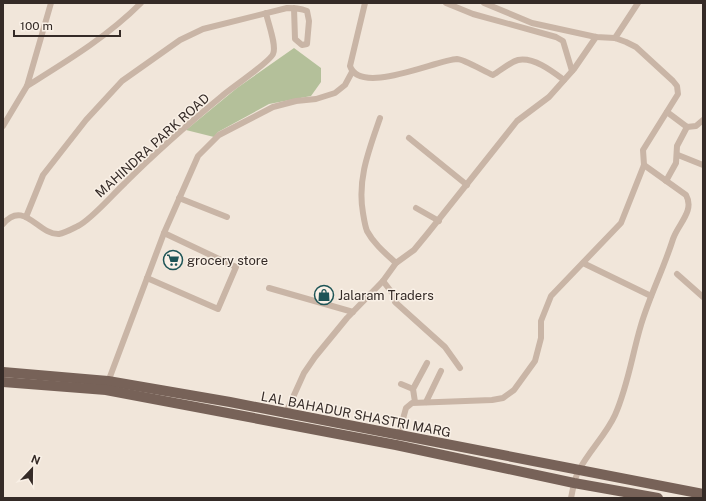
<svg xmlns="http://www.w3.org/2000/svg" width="706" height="501" font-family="'Public Sans',sans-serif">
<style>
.green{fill:#b4c09a}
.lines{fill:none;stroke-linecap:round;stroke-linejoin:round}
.minor{stroke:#c9b5a6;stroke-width:6}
.primary{stroke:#776258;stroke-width:10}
.labels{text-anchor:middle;stroke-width:3;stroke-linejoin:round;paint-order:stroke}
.street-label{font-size:13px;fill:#352b27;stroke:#f9f0e6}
.poi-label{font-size:13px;fill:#352b27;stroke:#f9f0e6;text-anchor:start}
</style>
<rect width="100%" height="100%" fill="#f1e6da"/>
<path class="green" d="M294 48 321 68V82L311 96 269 104 218 132 214 137 186 130 237 88Z"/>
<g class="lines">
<g class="minor">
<path d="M365 3 350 66C360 96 436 60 457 59 464 59 485 72 493 75 500 71 510 62 518 60 534 57 552 71 564 80"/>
<path d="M446 3 473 14 556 37 563 41 572 71"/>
<path d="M615 38 638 3"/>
<path d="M27 86C67 61 107 37 141 3"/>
<path d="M667 112 687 127 696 126 703 120"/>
<path d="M380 118C369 150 357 179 363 213 364 219 365 226 367 231 374 244 385 253 396 263"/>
<path d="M3 126 27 86 51 3"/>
<path d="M409 138 467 185"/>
<path d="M678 155 703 165"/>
<path d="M666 181 676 163 677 146 687 127"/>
<path d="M179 198 227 217"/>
<path d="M416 208 439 221"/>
<path d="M26 217 43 175 86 120 122 81 180 40 203 29 287 8C295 8 300 8 307 11L309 21 307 44 302 45 295 39 294 8"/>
<path d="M3 224C24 199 38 235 59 234 65 233 72 229 78 226 92 219 113 194 125 183 156 152 188 124 222 96 231 88 270 62 273 54 277 46 268 23 266 13"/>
<path d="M583 263 651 296"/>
<path d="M677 274 703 297"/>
<path d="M147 278 218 309 236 267 164 233"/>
<path d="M383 281 393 294 395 302 445 347 460 368"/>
<path d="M269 288 353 312"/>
<path d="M108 382 164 233 198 156 219 135 273 107 296 101 316 99 335 93 345 85 352 72"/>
<path d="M401 384 413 389"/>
<path d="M415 402 413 389 427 363"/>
<path d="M426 402 441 371"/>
<path d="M285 415 304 373 315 357 347 318 383 281 396 263 414 250 428 233 517 121 549 97 574 69 596 37"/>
<path d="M398 437 406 408 412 403 492 400 503 398 514 390 535 361 541 338V321L551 296 621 223 644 165 643 150 678 94 677 86 673 81 636 47 626 42 615 38 596 37 532 23 484 3"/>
<path d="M571 498C573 489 574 480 578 472 588 452 606 435 615 415 628 386 632 355 641 325 650 295 664 268 673 239 678 224 695 211 686 195L644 165"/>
</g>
<g class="primary">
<path d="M3 372 108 381 230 402 703 494"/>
<path d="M3 382 106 390 396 445 574 483 658 498"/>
</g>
</g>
<defs>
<symbol id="supermarket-ring" viewBox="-11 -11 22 22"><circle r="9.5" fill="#f9f0e6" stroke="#1d5456" stroke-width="1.5"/><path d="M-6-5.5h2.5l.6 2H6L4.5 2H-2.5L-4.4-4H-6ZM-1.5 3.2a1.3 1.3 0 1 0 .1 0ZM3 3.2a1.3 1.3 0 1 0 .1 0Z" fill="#1d5456"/></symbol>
<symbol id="shop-ring" viewBox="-11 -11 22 22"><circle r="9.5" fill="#f9f0e6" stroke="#1d5456" stroke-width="1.5"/><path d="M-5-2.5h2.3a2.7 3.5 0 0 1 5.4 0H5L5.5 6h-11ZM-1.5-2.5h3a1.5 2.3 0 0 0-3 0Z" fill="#1d5456"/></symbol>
</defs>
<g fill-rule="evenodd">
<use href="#supermarket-ring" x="162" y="249" width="22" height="22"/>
<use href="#shop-ring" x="313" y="284" width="22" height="22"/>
</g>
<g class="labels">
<g class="street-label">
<text transform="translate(152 145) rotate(-42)" y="5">MAHINDRA PARK ROAD</text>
<text transform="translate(356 414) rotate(11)" y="5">LAL BAHADUR SHASTRI MARG</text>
</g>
<g class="poi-label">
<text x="187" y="265">grocery store</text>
<text x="338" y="300">Jalaram Traders</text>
</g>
</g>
<rect width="706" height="501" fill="none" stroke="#352b27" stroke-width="8"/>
<g transform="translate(32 469) rotate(22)" stroke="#f9f0e6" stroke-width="3" paint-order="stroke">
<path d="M0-3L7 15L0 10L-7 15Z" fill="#352b27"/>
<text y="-6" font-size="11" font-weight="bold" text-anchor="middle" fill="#352b27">N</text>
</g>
<path d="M14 30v6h106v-6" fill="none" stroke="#352b27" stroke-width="2"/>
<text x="20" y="30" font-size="12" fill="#352b27" stroke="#f9f0e6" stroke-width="3" paint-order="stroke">100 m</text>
</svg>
